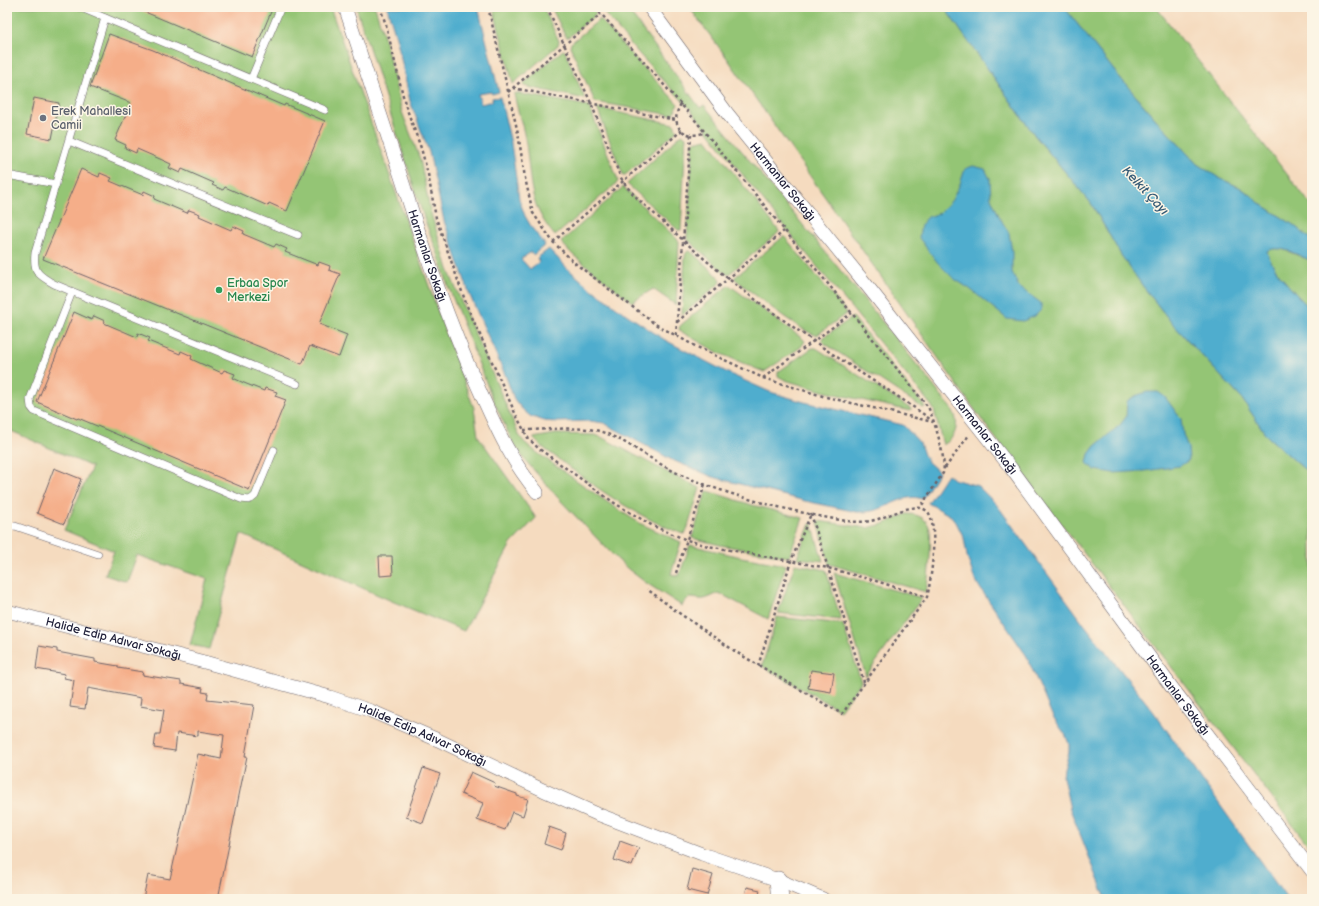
<svg xmlns="http://www.w3.org/2000/svg" width="1319" height="906" font-family="'Balsamiq Sans',sans-serif">
<style>
.green{fill:#94c575;stroke:#5b7458}
.water{fill:#50adce;stroke:#396884}
.building{fill:#f5ae89}
.lines{fill:none;stroke-linecap:round;stroke-linejoin:round}
.service-casing{stroke:#6c6369;stroke-width:8}
.minor-casing{stroke:#6c6369;stroke-width:14}
.tertiary-casing{stroke:#6c6369;stroke-width:18}
.path{stroke:#6c6369;stroke-width:2.5;stroke-dasharray:3 3;stroke-linecap:butt}
.service{stroke:#fff;stroke-width:7}
.minor{stroke:#fff;stroke-width:13}
.tertiary{stroke:#fff;stroke-width:17}
.worship-dot{fill:#6b7280;stroke:#fcf5e5;stroke-width:1.5}
.leisure-dot{fill:#2e9e5b;stroke:#fcf5e5;stroke-width:1.5}
.labels{text-anchor:middle;stroke-width:3;stroke-linejoin:round;paint-order:stroke}
.worship-label{font-size:12px;fill:#5b616d;stroke:#fcf5e5;text-anchor:start}
.street-label{font-size:12px;fill:#22223b;stroke:#fcf5e5}
.leisure-label{font-size:12px;fill:#27864d;stroke:#fcf5e5;text-anchor:start}
.water-label{font-size:13px;font-style:italic;fill:#345a76;stroke:#fcf5e5}
</style>
<rect width="100%" height="100%" fill="#fcf5e5"/>
<filter id="ink" filterUnits="userSpaceOnUse"><feTurbulence type="fractalNoise" baseFrequency=".025" numOctaves="2"/><feDisplacementMap in="SourceGraphic" scale="8" xChannelSelector="R" yChannelSelector="G"/><feConvolveMatrix kernelMatrix="1 2 1 2 8 2 1 2 1" color-interpolation-filters="sRGB"/></filter>
<filter id="wash" filterUnits="userSpaceOnUse"><feTurbulence type="fractalNoise" baseFrequency=".012" numOctaves="4" result="noise"/><feDisplacementMap in="SourceGraphic" scale="16" xChannelSelector="R" yChannelSelector="G"/><feGaussianBlur stdDeviation="0.9" result="paint"/><feColorMatrix in="noise" values="0 0 0 0 0 0 0 0 0 0 0 0 0 0 0 0 0 1.4 0 .05"/><feComposite in="paint" operator="in"/></filter>
<g filter="url(#wash)">
<rect width="100%" height="100%" fill="#f5dbbf"/>
<g class="green">
<path d="M7 7H330L446 334 474 408 478 436 536 518 511 544 464 631 394 602 241 534 209 649 190 645 207 579 137 555 127 582 105 575 114 551 64 530 92 467 7 429Z"/>
<path d="M356 7H375L384 36 402 112 420 159 430 210 448 269 465 311 519 435 524 442 536 452 610 504 639 523 681 542 671 574 679 576 690 545 741 557 786 565 768 619 719 593C714 595 709 598 704 599 693 600 689 593 682 606L645 582 628 569 613 555 560 500 525 460 513 443 491 395 449 288 438 254 424 218Z"/>
<path d="M493 7H543L559 41 558 45 513 84Z"/>
<path d="M551 7H591L596 13 595 15 569 37H566Z"/>
<path d="M599 7H626L700 108 704 105C787 207 873 307 953 411 960 424 956 438 943 445L934 410 931 405 769 208 692 111 640 55Z"/>
<path d="M689 7H944L1036 137 1091 203 1121 255 1142 285 1171 322 1242 399 1267 436 1312 476V850L984 423 727 58Z"/>
<path d="M1064 7H1156L1312 206V240L1292 224 1258 202 1251 195 1239 187 1219 178 1197 164 1159 123 1116 73Z"/>
<path d="M600 19 628 51 678 104 673 115 595 102 570 46 571 43Z"/>
<path d="M563 50 565 51 585 99 524 86 523 84Z"/>
<path d="M516 93 589 106 618 180 617 183 555 236C526 202 532 178 525 138 522 123 517 109 514 94Z"/>
<path d="M597 108 674 124 677 131 625 175H623Z"/>
<path d="M682 134 686 137 681 230H678L627 184Z"/>
<path d="M707 139 779 231 778 233 729 274H726L688 240 687 237 693 142Z"/>
<path d="M623 187 679 241 676 305 653 289 632 302 572 254 561 242Z"/>
<path d="M784 236 847 313 817 335C806 336 746 288 734 278Z"/>
<path d="M1273 248 1282 249 1312 261V310C1299 298 1270 268 1267 251Z"/>
<path d="M688 251H690L720 278 721 282 682 315 685 256 686 253Z"/>
<path d="M729 285 803 339 805 341 801 347 764 372 719 353 680 331 679 328 681 325Z"/>
<path d="M853 317 925 407 923 408 824 343 822 341 824 337Z"/>
<path d="M812 348H816L911 409 910 411 822 391 785 380 778 376V372Z"/>
<path d="M556 434 594 435 601 437 661 469 700 488 686 533 683 534C667 528 652 521 638 513 603 494 572 469 541 446L533 438Z"/>
<path d="M708 491 752 505 803 518 789 557 720 545 692 538 706 492Z"/>
<path d="M906 514C916 514 926 517 929 527 933 535 928 582 926 592L829 564 818 521 867 528 884 524Z"/>
<path d="M810 524H812L823 561 797 558Z"/>
<path d="M795 564 826 570 841 620 778 613Z"/>
<path d="M834 573 922 598 866 676Z"/>
<path d="M777 617 843 624 861 682 840 710 762 666Z"/>
</g>
<g class="water">
<path d="M387 7H478L499 92 492 94 491 92 478 94 481 104 493 101 492 98 500 97 511 143 519 199 525 216 532 228 545 245 533 255 531 252 521 259 530 269 539 262 537 258 549 249 567 268 589 287 626 314 665 340 732 375 770 392 804 402 903 425 920 443 924 455 928 462 939 472 922 499C907 493 890 506 876 510 869 512 863 512 857 512L805 501 713 477 672 460 604 423 590 421 556 422 544 421 530 416 522 409 514 399 506 377 471 298 444 221 429 152 410 101 397 40Z"/>
<path d="M944 7H1064L1116 73 1159 123 1197 164 1219 178 1239 187 1251 195 1258 202 1292 224 1312 240V261C1299 256 1281 244 1267 251 1270 268 1299 298 1312 310V476L1267 436 1242 399 1171 322 1142 285 1121 255 1091 203 1036 137Z"/>
<path d="M973 166 985 169 990 179 991 198 1000 218 1009 233 1012 252V272L1019 287 1041 303V310L1035 316 1023 321 1007 319 970 289 953 278 938 263 919 238 921 225 928 217 940 213 952 200 960 184 965 169Z"/>
<path d="M1147 392H1158L1165 397 1181 419 1183 434 1188 448 1189 460 1180 466 1145 471 1113 473 1095 470 1087 463 1089 454 1095 446 1120 425 1126 417 1127 401 1135 396Z"/>
<path d="M947 474 953 479 978 486 997 505 1084 624 1153 711 1287 899H1106L1070 809 1063 777 1064 769 1069 752V744L1066 736 1052 715 1026 655 980 588 973 575 967 556 964 538 956 522 951 516 928 503Z"/>
</g>
<g id="blocks">
<g class="building">
<path d="M133 7H273L252 57Z"/>
<path d="M109 34 153 50 284 106 285 104 325 121 287 211 269 203 268 206 225 187 223 190 212 185 214 183 182 169 180 173 169 168 171 164 160 159 137 149 136 153 125 148 126 145 115 140 131 103 90 87Z"/>
<path d="M34 98 59 103 52 139 27 134Z"/>
<path d="M81 169 99 177 100 173 112 178 110 181 143 195 144 191 155 196 154 199 187 213 189 210 200 214 199 216 231 230 233 226 244 231 243 234 274 247 276 244 287 249 285 252 318 265 319 262 330 266 329 270 340 274 319 324 347 335 339 357 310 346 302 364 43 259Z"/>
<path d="M74 312 92 320 94 316 105 321 104 323 137 337 138 333 150 338 148 341 180 354 181 351 192 356 191 359 202 364 222 373 224 370 235 374 233 378 244 383 264 391 265 388 277 392 275 396 286 400 249 490 78 418 77 419 37 402Z"/>
<path d="M54 468 81 479 64 524 37 513Z"/>
<path d="M379 556H392L393 575 380 576Z"/>
<path d="M39 646 57 649V652L95 659V662L118 666V668L143 672 142 675 181 681V684L203 688 202 692 208 693 207 700 254 705 245 756H247L218 899H143L148 875 170 879 198 754 221 759 224 735 198 731V736L177 733 175 751 154 748 156 734H160L164 710 140 706 141 698 88 688 85 709 70 707 74 680 64 678 65 674 36 669Z"/>
<path d="M811 670 834 673 831 692 808 688Z"/>
<path d="M423 768 440 774 423 823 406 817Z"/>
<path d="M471 772 495 783 494 786 517 794V796L528 799 523 816 512 812 505 830 477 820 483 803 461 794Z"/>
<path d="M549 827 566 833 561 850 544 844Z"/>
<path d="M620 841 639 848 632 866 614 860Z"/>
<path d="M692 869 713 875 707 895 687 890Z"/>
<path d="M747 887 760 890 758 899H744Z"/>
</g>
</g>
</g>
<g filter="url(#ink)">
<use href="#blocks" fill-opacity="0" stroke="#6c6369" stroke-width="1"/>
<g class="lines">
<defs>
<g id="service">
<path d="M79 7 325 110"/>
<path d="M105 18 35 253C33 272 38 275 54 284L297 384"/>
<path d="M251 79 281 7"/>
<path d="M69 141 298 235"/>
<path d="M7 175 56 184"/>
<path d="M72 292 30 399 31 407 34 411 241 499C248 500 250 501 255 496L274 450"/>
<path d="M7 527 15 526 98 554"/>
</g>
<g id="minor">
<path id="s1" d="M345 7C364 66 384 124 403 183 425 252 448 321 478 387 496 427 509 458 537 492"/>
<path id="s2" d="M649 7 727 113 869 288 1011 468 1173 689 1312 871"/>
<path id="s3" d="M7 611 208 663 330 697 371 711 438 740 543 790 597 814 702 854 778 880 823 899"/>
</g>
<path id="tertiary" d="M778 880 780 899"/>
</defs>
<use href="#service" class="service-casing"/>
<use href="#minor" class="minor-casing"/>
<use href="#tertiary" class="tertiary-casing"/>
<g class="path">
<path d="M380 7 386 25 405 104 421 148 428 174 436 218 467 306 515 413 528 438 538 448 616 504 653 526 687 540 708 546 828 568 876 581 927 597"/>
<path d="M488 7 518 133 525 178 533 213 553 242 576 264 655 324 695 346 763 378 826 397 933 422"/>
<path d="M547 7 591 103 620 176C631 196 652 211 668 226 722 278 783 321 846 363 874 382 904 399 931 420"/>
<path d="M595 7 695 120 928 407C934 419 947 461 943 473L920 508"/>
<path d="M513 88 676 120"/>
<path d="M508 92 601 14"/>
<path d="M681 104C668 124 684 142 705 132"/>
<path d="M553 242 682 130"/>
<path d="M677 322 784 231"/>
<path d="M676 335 691 135"/>
<path d="M763 378 852 313"/>
<path d="M524 430C544 430 581 426 599 431 625 439 652 461 677 473 726 495 781 509 834 519 846 521 858 523 870 521 886 519 913 500 927 511 939 521 931 583 927 597L842 714 736 652 676 611 647 589"/>
<path d="M945 468 969 435"/>
<path d="M811 514 864 682"/>
<path d="M676 573 705 484"/>
<path d="M758 666 791 561 811 514"/>
</g>
<use href="#service" class="service"/>
<use href="#minor" class="minor"/>
<use href="#tertiary" class="tertiary"/>
</g>
</g>
<circle class="worship-dot" cx="43" cy="118" r="4"/>
<circle class="leisure-dot" cx="219" cy="290" r="4"/>
<g class="labels">
<g class="worship-label">
<text x="51" y="115">Erek Mahallesi<tspan x="51" dy="14">Camii</tspan></text>
</g>
<g class="street-label">
<text dy="4" stroke="none"><textPath href="#s2" startOffset="220">Harmanlar Sokağı</textPath></text>
<text dy="4" stroke="none"><textPath href="#s1" startOffset="262">Harmanlar Sokağı</textPath></text>
<text dy="4" stroke="none"><textPath href="#s2" startOffset="544">Harmanlar Sokağı</textPath></text>
<text dy="4" stroke="none"><textPath href="#s3" startOffset="110">Halide Edip Adıvar Sokağı</textPath></text>
<text dy="4" stroke="none"><textPath href="#s2" startOffset="868">Harmanlar Sokağı</textPath></text>
<text dy="4" stroke="none"><textPath href="#s3" startOffset="434">Halide Edip Adıvar Sokağı</textPath></text>
</g>
<g class="leisure-label">
<text x="227" y="287">Erbaa Spor<tspan x="227" dy="14">Merkezi</tspan></text>
</g>
<g class="water-label">
<text transform="translate(1146 190) rotate(47)" y="5">Kelkit Çayı</text>
</g>
</g>
<rect width="1319" height="906" fill="none" stroke="#fcf5e5" stroke-width="24"/>
</svg>
